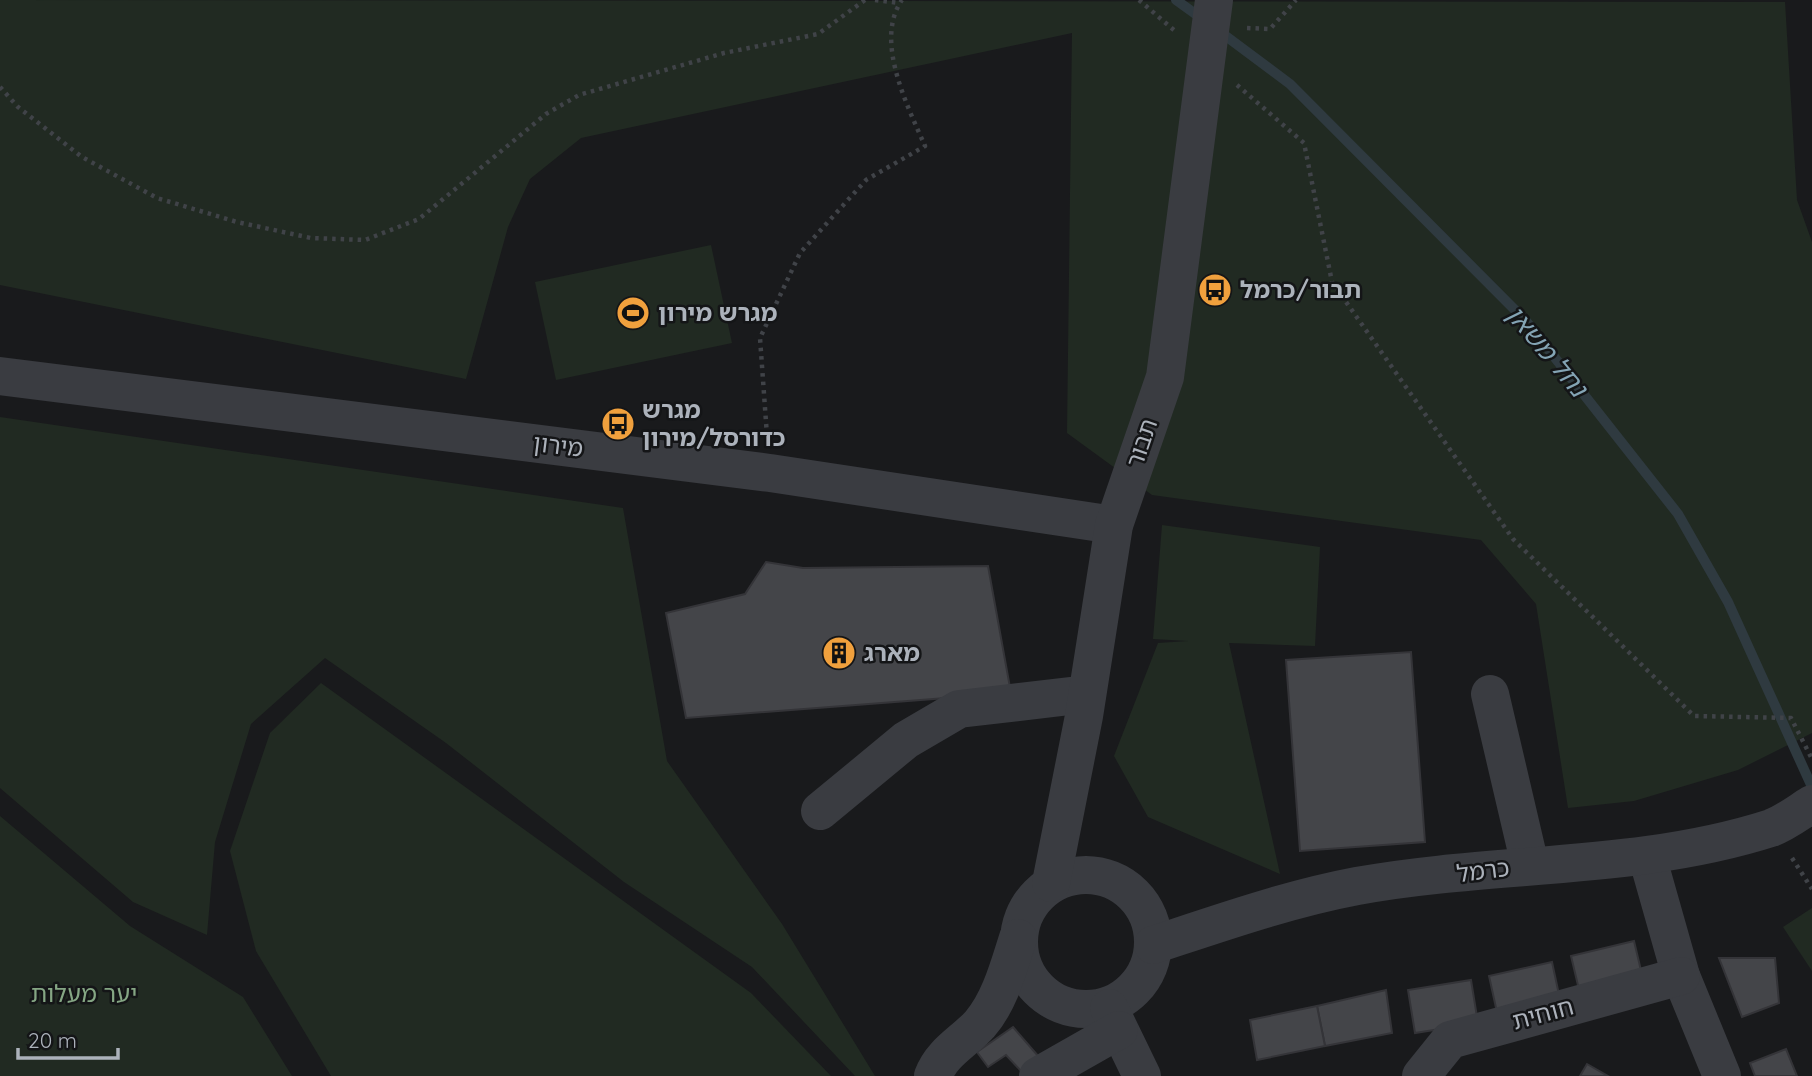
<svg xmlns="http://www.w3.org/2000/svg" width="1812" height="1076" font-family="Quicksand,'Noto Sans Hebrew',sans-serif">
<style>
.green{fill:#212a22}
.lines{fill:none;stroke-linecap:round;stroke-linejoin:round}
.stream{stroke:#2f3a40;stroke-width:10}
.building{fill:#444549;stroke:#343438;stroke-width:2}
.path{stroke:#404348;stroke-width:4.5;stroke-dasharray:3.5 5;stroke-linecap:butt}
.minor{stroke:#3a3c41;stroke-width:38}
.labels{text-anchor:middle;stroke-width:5;stroke-linejoin:round;paint-order:stroke}
.poi-label{font-size:24px;font-weight:bold;fill:#acb2bb;stroke:#141517;text-anchor:start}
.street-label{font-size:24px;fill:#acb2bb;stroke:#141517}
.park-label{font-size:24px;fill:#85a684;stroke:#141517}
.water-label{font-size:26px;font-style:italic;fill:#84a4b5;stroke:#141517}
</style>
<rect width="100%" height="100%" fill="#191a1c"/>
<g class="green">
<path d="M0 0 1785 2 1797 200 1812 242V733L1738 770 1634 801 1568 808 1536 604 1481 540 1152 495 1067 433 1072 33 581 138 530 179 508 227 466 379 0 285Z"/>
<path d="M711 245 732 343 556 380 535 282Z"/>
<path d="M0 417 623 508 667 761 782 924 875 1076H855L752 967 624 882 446 743 325 658 251 724 215 842 207 935 133 902 0 788Z"/>
<path d="M1162 525 1320 547 1315 646 1229 643 1280 874 1148 817 1114 756 1158 643 1188 641 1153 639Z"/>
<path d="M321 683 751 993 831 1076H331L256 951 230 851 270 733Z"/>
<path d="M0 816 130 926 243 997 292 1076H0Z"/>
<path d="M1812 908V971L1783 927Z"/>
</g>
<g class="lines">
<g class="stream">
<path d="M1176 0 1201 18"/>
<path d="M1219 31 1290 84 1526 321 1678 514 1728 602 1812 787"/>
</g>
</g>
<g class="building">
<path d="M766 562 803 568 988 566 1011 693 686 718 666 613 745 594Z"/>
<path d="M1411 652 1425 842 1300 851 1286 660Z"/>
<path d="M1634 941 1644 983 1581 998 1571 956Z"/>
<path d="M1719 958H1775L1779 1003 1742 1017Z"/>
<path d="M1552 962 1561 1004 1498 1017 1489 976Z"/>
<path d="M1471 980 1478 1023 1415 1033 1408 990Z"/>
<path d="M1386 990 1392 1033 1325 1046 1317 1006Z"/>
<path d="M1317 1006 1325 1046 1257 1060 1250 1020Z"/>
<path d="M1013 1027 1039 1057 1022 1072 1006 1055 988 1067 977 1052Z"/>
<path d="M1786 1049 1797 1076H1755L1750 1063Z"/>
<path d="M1587 1064 1608 1076H1580Z"/>
</g>
<g class="lines">
<g class="path">
<path d="M875 0 899 3"/>
<path d="M1139 0 1175 31"/>
<path d="M1247 28 1270 29 1296 0"/>
<path d="M1237 85 1304 143 1332 282 1513 539 1694 716 1791 718 1812 759"/>
<path d="M0 87 18 107 82 157 157 198 237 222 311 238 365 240 419 219 546 114 579 95 724 53 818 34 865 0"/>
<path d="M767 436 760 338 800 253 866 180 925 146C907 105 874 40 902 0"/>
<path d="M1792 858 1812 889"/>
</g>
<g class="minor">
<path d="M0 376 770 473 1114 525"/>
<path d="M1490 694 1530 865"/>
<path d="M820 811 906 740 959 709 1087 694"/>
<path d="M1647 856 1681 976 1722 1076"/>
<circle cx="1086" cy="942" r="67"/>
<path d="M1051 883 1084 716 1114 525 1165 377 1214 0"/>
<path d="M1153 945C1220 923 1288 899 1357 886 1494 861 1637 871 1771 828 1785 823 1799 812 1812 804"/>
<path d="M1109 1008 1142 1076"/>
<path d="M933 1076C942 1052 964 1042 980 1024 1000 1001 1009 966 1018 938"/>
<path d="M1038 1076 1119 1030"/>
<path d="M1421 1076 1450 1040 1681 976"/>
</g>
</g>
<defs>
<symbol id="bus-disc" viewBox="-11 -11 22 22"><circle r="9.5" fill="#f0a03d" stroke="#141517"/><path d="M-5-6H5V4H4V6H2V4H-2V6H-4V4H-5ZM-3.5-4V0h7V-4ZM-3.5 1.2v1.5H-2V1.2ZM2 1.2v1.5H3.5V1.2Z" fill="#111"/></symbol>
<symbol id="stadium-disc" viewBox="-11 -11 22 22"><circle r="9.5" fill="#f0a03d" stroke="#141517"/><path d="M0-5a6.5 5 0 1 0 0 10a6.5 5 0 1 0 0-10ZM-3.5-1.8h7v3.6h-7Z" fill="#111"/></symbol>
<symbol id="building-disc" viewBox="-11 -11 22 22"><circle r="9.5" fill="#f0a03d" stroke="#141517"/><path d="M-4-6H4V6H1V3H-1V6H-4ZM-2.5-4.3h1.7v1.8h-1.7ZM.8-4.3h1.7v1.8H.8ZM-2.5-1h1.7V.8h-1.7ZM.8-1h1.7V.8H.8Z" fill="#111"/></symbol>
</defs>
<g fill-rule="evenodd">
<use href="#bus-disc" x="1196" y="271" width="38" height="38"/>
<use href="#stadium-disc" x="614" y="294" width="38" height="38"/>
<use href="#bus-disc" x="599" y="405" width="38" height="38"/>
<use href="#building-disc" x="820" y="634" width="38" height="38"/>
</g>
<g class="labels">
<g class="poi-label">
<text x="1240" y="298">תבור/כרמל</text>
<text x="658" y="321">מגרש מירון</text>
<text x="642" y="418">מגרש<tspan x="642" dy="28">כדורסל/מירון</tspan></text>
<text x="864" y="661">מארג</text>
</g>
<g class="street-label">
<text transform="translate(1142 443) rotate(-71)" y="8">תבור</text>
<text transform="translate(558 446) rotate(7)" y="8">מירון</text>
<text transform="translate(1483 871) rotate(-7)" y="8">כרמל</text>
<text transform="translate(1543 1014) rotate(-15)" y="8">חוחית</text>
</g>
<g class="park-label">
<text x="84" y="1002">יער מעלות</text>
</g>
<g class="water-label">
<text transform="translate(1547 351) rotate(50)" y="9">נחל משאן</text>
</g>
</g>
<path d="M18 1048v10h100v-10" fill="none" stroke="#acb2bb" stroke-width="3.5"/>
<text x="28" y="1048" font-size="21" fill="#acb2bb" stroke="#141517" stroke-width="5" paint-order="stroke">20 m</text>
</svg>
